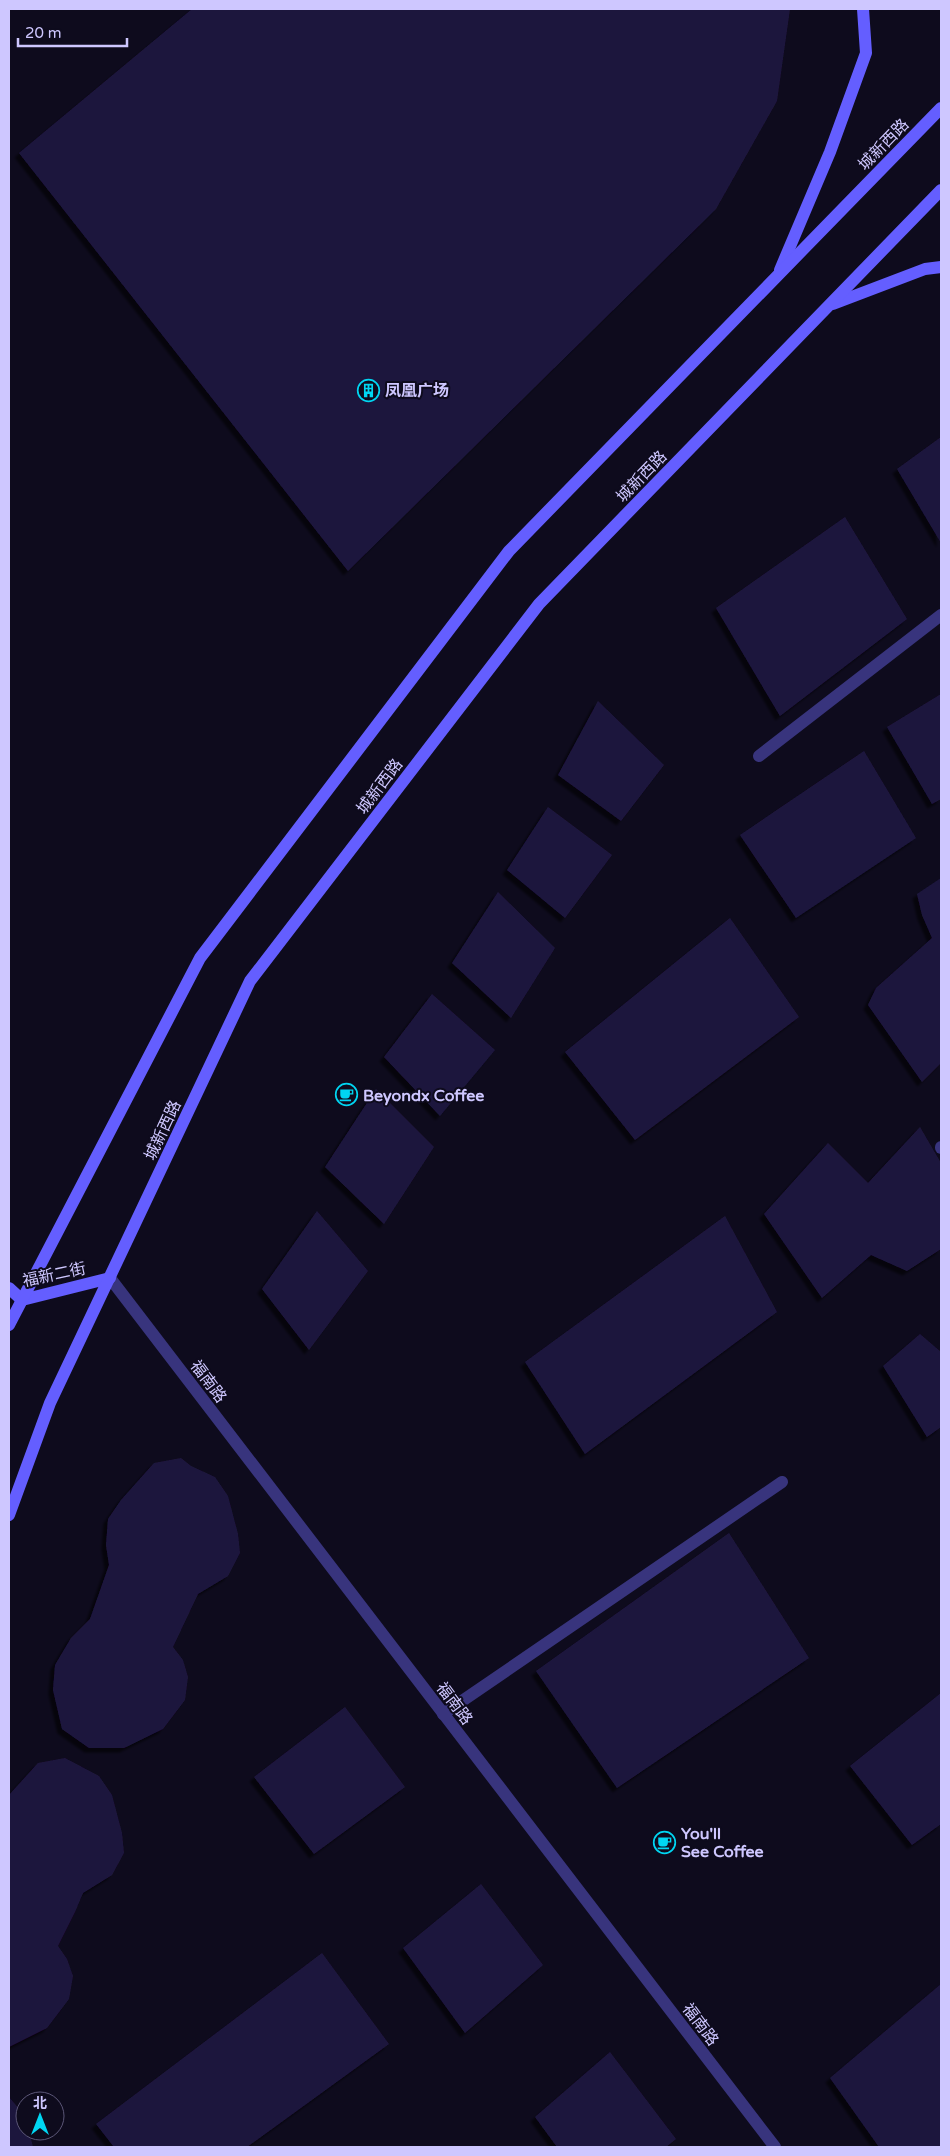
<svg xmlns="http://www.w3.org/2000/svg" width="950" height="2156" font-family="'Varela Round','Noto Sans SC',sans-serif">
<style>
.building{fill:#1f163e;filter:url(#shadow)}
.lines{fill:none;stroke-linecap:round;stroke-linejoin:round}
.lane{stroke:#38347d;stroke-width:12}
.street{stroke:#38347d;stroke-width:12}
.secondary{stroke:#645eff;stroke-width:12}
.labels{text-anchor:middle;stroke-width:4;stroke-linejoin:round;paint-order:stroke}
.street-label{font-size:16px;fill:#cec7ff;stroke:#0e0b1d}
.poi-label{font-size:16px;font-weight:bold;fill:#cec7ff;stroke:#0e0b1d;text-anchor:start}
</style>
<defs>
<filter id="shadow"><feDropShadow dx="-4.5" dy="4.5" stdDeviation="1" flood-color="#0009"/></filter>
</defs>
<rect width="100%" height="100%" fill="#0e0b1d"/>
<g class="building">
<path d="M192 9H790L777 101 716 209 348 571 19 153Z"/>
<path d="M941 437V543L897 469Z"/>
<path d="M845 517 907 619 780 716 716 608Z"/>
<path d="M941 694V799L932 804 887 727Z"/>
<path d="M598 701 664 765 621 821 558 775Z"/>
<path d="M864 751 916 838 796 918 740 835Z"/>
<path d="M548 807 612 855 565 918 507 870Z"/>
<path d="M941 878V1063L922 1082 868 1005 876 988 932 938 922 915 917 894Z"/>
<path d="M498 892 555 948 511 1018 452 963Z"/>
<path d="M730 918 799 1017 635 1140 565 1052Z"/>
<path d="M432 994 495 1050 440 1116 384 1057Z"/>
<path d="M376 1089 434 1147 384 1224 325 1167Z"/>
<path d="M920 1127 941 1163V1249L907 1271 871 1255 822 1298 764 1214 828 1143 868 1183Z"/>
<path d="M317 1211 368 1271 309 1350 262 1289Z"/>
<path d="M725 1216 777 1312 585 1454 525 1362Z"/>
<path d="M920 1334 941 1352V1427L927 1437 883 1366Z"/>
<path d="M181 1458 191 1466 215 1477 228 1496 238 1534 240 1553 228 1576 198 1594 173 1647 183 1660 188 1677 185 1700 163 1729 124 1748H89L62 1729 53 1690 55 1665 71 1638 90 1619 109 1565 106 1545 108 1519 121 1500 154 1463Z"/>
<path d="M729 1533 809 1658 617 1788 536 1671Z"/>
<path d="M941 1693V1824L912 1845 850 1766Z"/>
<path d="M345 1707 405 1787 314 1854 254 1777Z"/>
<path d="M65 1758 99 1776 112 1795 122 1833 124 1853 112 1875 83 1893 75 1912 58 1946 67 1959 73 1976 69 1999 47 2028 9 2047V1795L38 1763Z"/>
<path d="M481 1884 543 1965 465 2033 403 1948Z"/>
<path d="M322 1953 389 2044 247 2147H114L96 2124Z"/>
<path d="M941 1984V2147H879L830 2078Z"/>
<path d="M610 2052 676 2139 666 2147H557L535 2117Z"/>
<path d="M9 2097 25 2116V2131H29L33 2147H9Z"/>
</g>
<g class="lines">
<g class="lane">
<path d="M759 756 941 615"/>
<path d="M941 1147V1148"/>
<path d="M443 1714 782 1482"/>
</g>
<path class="street" d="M110 1278 775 2147"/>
<g class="secondary">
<path d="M780 270 830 152 866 53 863 9"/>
<path d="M833 304 925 269 941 267"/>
<path d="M9 1288 22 1300 110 1278"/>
<path d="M9 1325 200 958 509 551 941 108"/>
<path d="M9 1515 50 1403 250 981 539 604 941 190"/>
</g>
</g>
<defs>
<symbol id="building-ring" viewBox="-11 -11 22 22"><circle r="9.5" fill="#0e0b1d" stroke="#00d6f2" stroke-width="1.5"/><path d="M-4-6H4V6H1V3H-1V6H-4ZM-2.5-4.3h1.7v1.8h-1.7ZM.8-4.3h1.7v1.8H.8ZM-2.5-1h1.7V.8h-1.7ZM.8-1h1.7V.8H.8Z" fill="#00d6f2"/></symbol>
<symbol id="cafe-ring" viewBox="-11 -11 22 22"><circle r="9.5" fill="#0e0b1d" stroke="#00d6f2" stroke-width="1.5"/><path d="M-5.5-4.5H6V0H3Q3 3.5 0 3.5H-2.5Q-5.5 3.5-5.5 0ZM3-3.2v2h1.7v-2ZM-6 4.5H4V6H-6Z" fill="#00d6f2"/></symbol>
</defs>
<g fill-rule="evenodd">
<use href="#building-ring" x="356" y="378" width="25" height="25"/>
<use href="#cafe-ring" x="334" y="1082" width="25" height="25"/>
<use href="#cafe-ring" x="652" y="1830" width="25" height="25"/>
</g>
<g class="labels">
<g class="street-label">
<text transform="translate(883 144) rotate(-46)" y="6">城新西路</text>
<text transform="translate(641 476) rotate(-46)" y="6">城新西路</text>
<text transform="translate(379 786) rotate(-53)" y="6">城新西路</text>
<text transform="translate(162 1130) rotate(-65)" y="6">城新西路</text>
<text transform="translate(54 1274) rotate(-12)" y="6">福新二街</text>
<text transform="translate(209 1381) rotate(53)" y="6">福南路</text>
<text transform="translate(455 1703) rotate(53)" y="6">福南路</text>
<text transform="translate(701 2024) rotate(53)" y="6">福南路</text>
</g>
<g class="poi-label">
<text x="385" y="396">凤凰广场</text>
<text x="363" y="1101">Beyondx Coffee</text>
<text x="681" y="1839">You'll<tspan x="681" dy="18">See Coffee</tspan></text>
</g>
</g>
<rect width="950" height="2156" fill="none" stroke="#cec7ff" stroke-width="20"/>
<g transform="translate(40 2116)"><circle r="24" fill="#0e0b1d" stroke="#5b5677"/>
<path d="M0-4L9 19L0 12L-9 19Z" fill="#00d6f2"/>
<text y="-8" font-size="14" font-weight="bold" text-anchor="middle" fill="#cec7ff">北</text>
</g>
<path d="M18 38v8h109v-8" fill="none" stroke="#cec7ff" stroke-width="2.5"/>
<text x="25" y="38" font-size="15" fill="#cec7ff" stroke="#0e0b1d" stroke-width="4" paint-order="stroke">20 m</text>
</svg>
